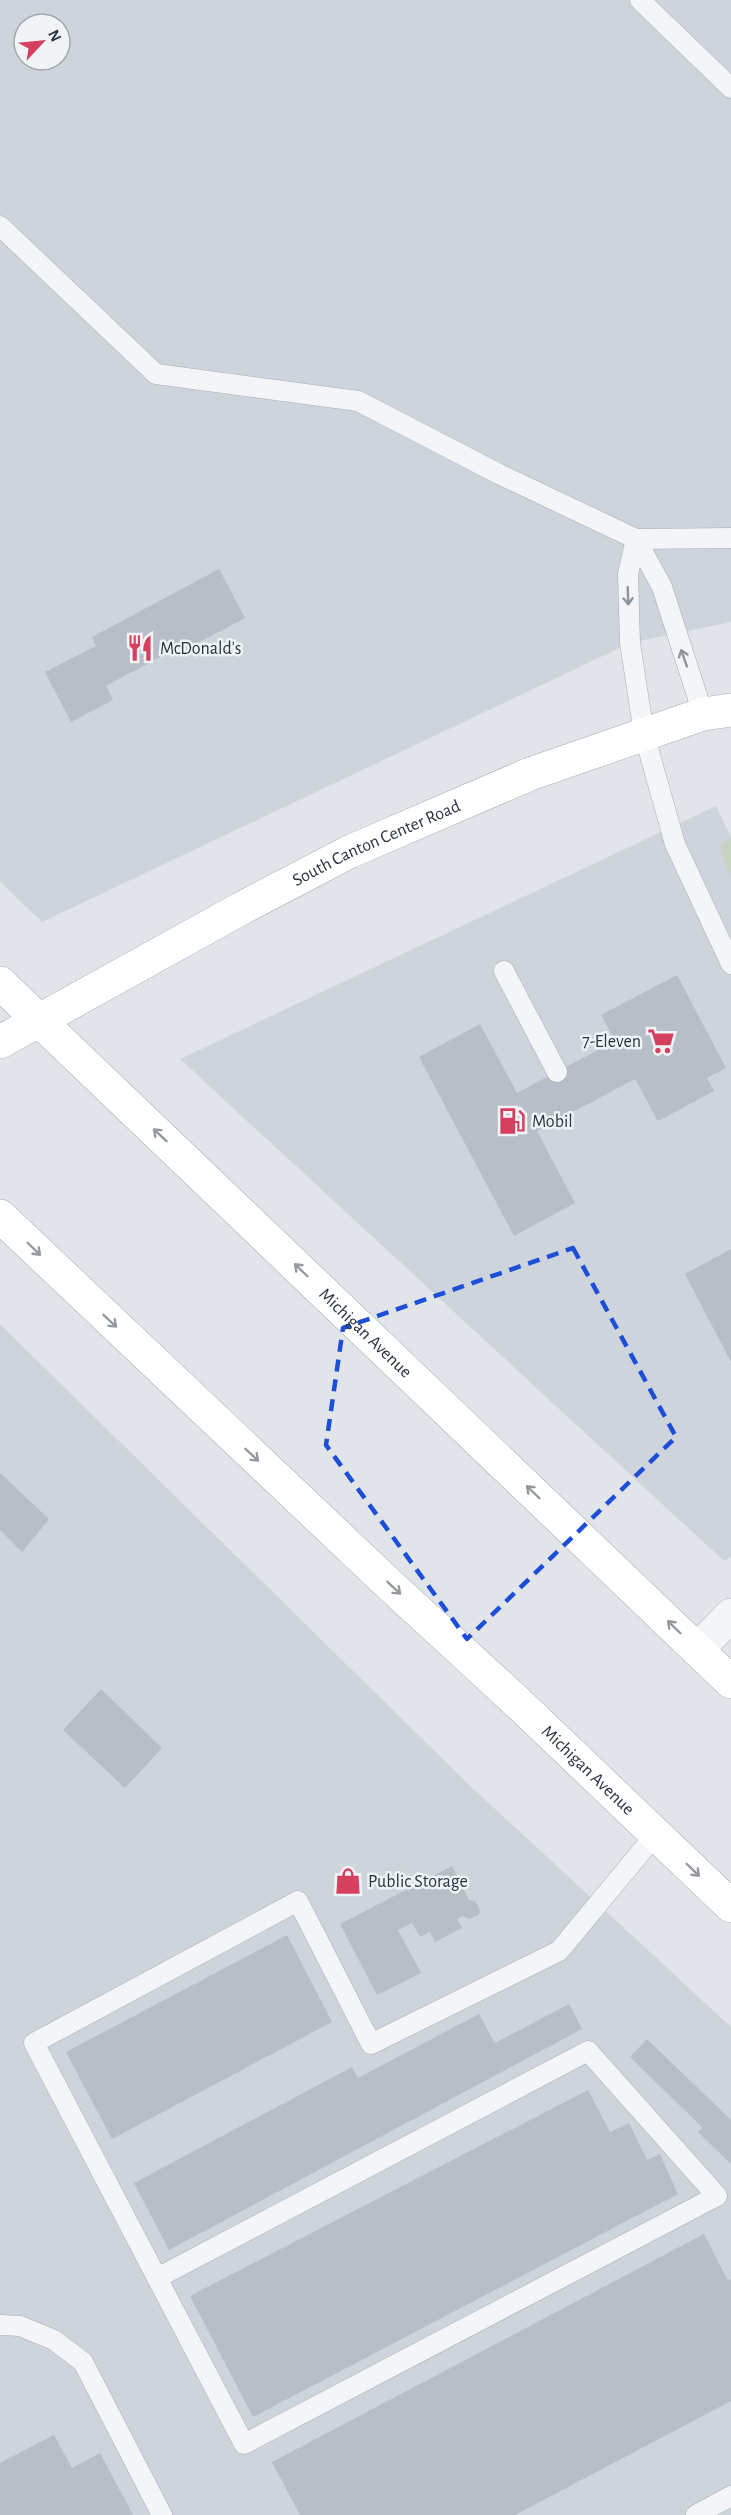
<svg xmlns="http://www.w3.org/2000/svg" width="731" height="2515" font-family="'Alegreya Sans',sans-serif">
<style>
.built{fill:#ced4dc;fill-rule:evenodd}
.green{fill:#c7d4c1}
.building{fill:#b7bec8}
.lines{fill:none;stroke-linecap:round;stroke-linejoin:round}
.service-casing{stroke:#a6acb5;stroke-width:21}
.minor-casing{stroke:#a6acb5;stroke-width:34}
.secondary-casing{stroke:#a6acb5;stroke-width:34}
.primary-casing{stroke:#9faab6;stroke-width:34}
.service{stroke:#f4f5f8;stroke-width:20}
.minor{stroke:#f4f5f8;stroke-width:33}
.secondary{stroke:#fff;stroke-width:33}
.primary{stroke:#fff;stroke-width:33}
.oneway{stroke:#8e949e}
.oneway2{stroke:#9499a1}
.marked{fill:none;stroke:#1d4ed8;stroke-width:4.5;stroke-dasharray:12 8;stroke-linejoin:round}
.labels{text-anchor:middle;stroke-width:5;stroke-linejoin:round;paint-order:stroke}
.poi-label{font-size:18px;fill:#283343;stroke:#f0f4f7;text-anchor:start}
.street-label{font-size:18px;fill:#283343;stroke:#f0f4f7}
</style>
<rect width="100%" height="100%" fill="#e1e5ea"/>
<g class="built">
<path d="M0 0H731V622L630 643 42 922 0 881ZM24 24H60V60H24Z"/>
<path d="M716 806 731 837V1557L724 1561 180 1059Z"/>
<path d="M0 1324 466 1782 731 2027V2515H0Z"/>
</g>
<path class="green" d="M731 838V876L722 857 721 844Z"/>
<g class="building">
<path d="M219 569 245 618 175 655 173 650 106 686 113 700 71 722 45 672 96 646 92 637Z"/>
<path d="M677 975 726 1068 707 1078 714 1091 658 1121 635 1079 537 1131 575 1203 514 1236 419 1057 480 1024 517 1093 615 1041 601 1015Z"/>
<path d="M731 1249V1362L685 1274Z"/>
<path d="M0 1473 49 1519 22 1552 0 1530Z"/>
<path d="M101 1689 162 1748 125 1788 63 1730Z"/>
<path d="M452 1866 469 1900 475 1901 480 1910 478 1915 469 1919 463 1916 457 1919 462 1928 435 1942 430 1932 420 1937 412 1923 398 1930 421 1973 377 1995 340 1924Z"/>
<path d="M287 1935 332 2022 112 2139 66 2052Z"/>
<path d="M569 2004 582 2029 169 2250 134 2183 352 2067 358 2078 479 2014 495 2043Z"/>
<path d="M647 2039 731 2120V2164L698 2132 703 2128 630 2057Z"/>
<path d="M588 2090 610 2132 629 2123 647 2160 660 2154 678 2194 253 2417 190 2296Z"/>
<path d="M704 2234 728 2281 731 2279V2401L515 2515H300L272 2462Z"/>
<path d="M54 2435 72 2468 100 2453 133 2515H0V2463Z"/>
</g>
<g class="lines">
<defs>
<g id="service">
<path d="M640 0 731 88"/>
<path d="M0 226 156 374 358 401 499 474 636 539 731 538"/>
<path d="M636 539 628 574 630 643 644 734 675 844 731 964"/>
<path d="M636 539 662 587 703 714"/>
<path d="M504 971 557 1072"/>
<path d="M157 2278 588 2051 717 2196 244 2444 34 2043 298 1901 371 2044 559 1951 656 1834"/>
<path d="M0 2325 20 2326 54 2340 83 2362 162 2515"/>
<path d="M696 2515 731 2496"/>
</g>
<path id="minor" d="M697 1650 731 1615"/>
<g id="secondary">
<path id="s1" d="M0 1042 242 908 349 852 530 774 703 714 731 710"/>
</g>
<g id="primary">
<path id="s2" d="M0 983 731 1682"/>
<path id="s3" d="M0 1216 392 1587 514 1699 731 1906"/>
</g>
</defs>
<use href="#service" class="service-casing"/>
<use href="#minor" class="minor-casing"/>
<use href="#secondary" class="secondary-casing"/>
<use href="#primary" class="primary-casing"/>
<use href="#service" class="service"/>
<use href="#minor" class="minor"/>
<use href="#secondary" class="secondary"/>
<use href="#primary" class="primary"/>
</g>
<defs><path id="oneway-shaft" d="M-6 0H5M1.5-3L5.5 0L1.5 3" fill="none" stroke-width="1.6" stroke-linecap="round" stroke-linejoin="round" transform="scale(1.5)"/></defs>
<g class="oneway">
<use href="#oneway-shaft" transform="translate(628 596) rotate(88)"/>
<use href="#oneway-shaft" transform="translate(684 658) rotate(-109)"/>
</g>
<g class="oneway2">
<use href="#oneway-shaft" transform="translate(160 1135) rotate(-137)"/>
<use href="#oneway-shaft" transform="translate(34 1249) rotate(44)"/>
<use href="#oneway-shaft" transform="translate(301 1270) rotate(-136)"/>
<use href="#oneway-shaft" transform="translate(110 1321) rotate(43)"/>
<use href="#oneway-shaft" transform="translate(252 1455) rotate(43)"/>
<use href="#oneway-shaft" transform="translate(533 1492) rotate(-136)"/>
<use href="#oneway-shaft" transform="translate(394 1588) rotate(43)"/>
<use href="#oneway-shaft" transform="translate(674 1627) rotate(-136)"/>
<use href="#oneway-shaft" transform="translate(693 1870) rotate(44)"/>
</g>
<path class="marked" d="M573 1248 676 1437 467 1639 326 1445 343 1328Z"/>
<defs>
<symbol id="restaurant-bare" viewBox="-9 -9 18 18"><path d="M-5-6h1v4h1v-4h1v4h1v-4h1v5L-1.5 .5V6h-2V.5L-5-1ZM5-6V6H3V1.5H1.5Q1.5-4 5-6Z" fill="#d5405f" stroke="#f0f4f7" stroke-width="2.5" paint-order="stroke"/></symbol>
<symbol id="supermarket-bare" viewBox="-9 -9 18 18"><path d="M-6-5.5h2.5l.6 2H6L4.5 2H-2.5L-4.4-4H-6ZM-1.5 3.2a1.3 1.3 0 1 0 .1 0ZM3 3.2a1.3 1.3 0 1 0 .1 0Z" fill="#d5405f" stroke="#f0f4f7" stroke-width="2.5" paint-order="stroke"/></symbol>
<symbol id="fuel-bare" viewBox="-9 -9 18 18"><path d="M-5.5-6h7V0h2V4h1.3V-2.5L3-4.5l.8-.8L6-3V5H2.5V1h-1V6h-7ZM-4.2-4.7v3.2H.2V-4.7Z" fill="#d5405f" stroke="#f0f4f7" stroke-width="2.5" paint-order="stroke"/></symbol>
<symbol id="shop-bare" viewBox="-9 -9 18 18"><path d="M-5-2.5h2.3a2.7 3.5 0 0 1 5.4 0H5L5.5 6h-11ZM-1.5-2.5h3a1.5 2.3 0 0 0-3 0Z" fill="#d5405f" stroke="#f0f4f7" stroke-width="2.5" paint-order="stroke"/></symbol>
</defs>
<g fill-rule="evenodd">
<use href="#restaurant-bare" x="121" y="629" width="38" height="38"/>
<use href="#supermarket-bare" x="642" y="1022" width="38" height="38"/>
<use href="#fuel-bare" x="493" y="1102" width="38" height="38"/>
<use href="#shop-bare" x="329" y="1862" width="38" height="38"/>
</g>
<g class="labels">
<g class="poi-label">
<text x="160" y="654">McDonald's</text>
<text x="641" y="1047" text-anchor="end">7-Eleven</text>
<text x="532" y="1127">Mobil</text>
<text x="368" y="1887">Public Storage</text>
</g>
<g class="street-label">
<text dy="6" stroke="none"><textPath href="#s1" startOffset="426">South Canton Center Road</textPath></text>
<text dy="6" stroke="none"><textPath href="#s2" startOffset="506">Michigan Avenue</textPath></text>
<text dy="6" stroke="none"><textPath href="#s3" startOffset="808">Michigan Avenue</textPath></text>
</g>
</g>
<g transform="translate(42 42) rotate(64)"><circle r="28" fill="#f0f4f7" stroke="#a0a7af" stroke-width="1.5"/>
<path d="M0-4.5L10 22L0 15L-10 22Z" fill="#d5405f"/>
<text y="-9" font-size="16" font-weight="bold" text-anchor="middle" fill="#283343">N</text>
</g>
</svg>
